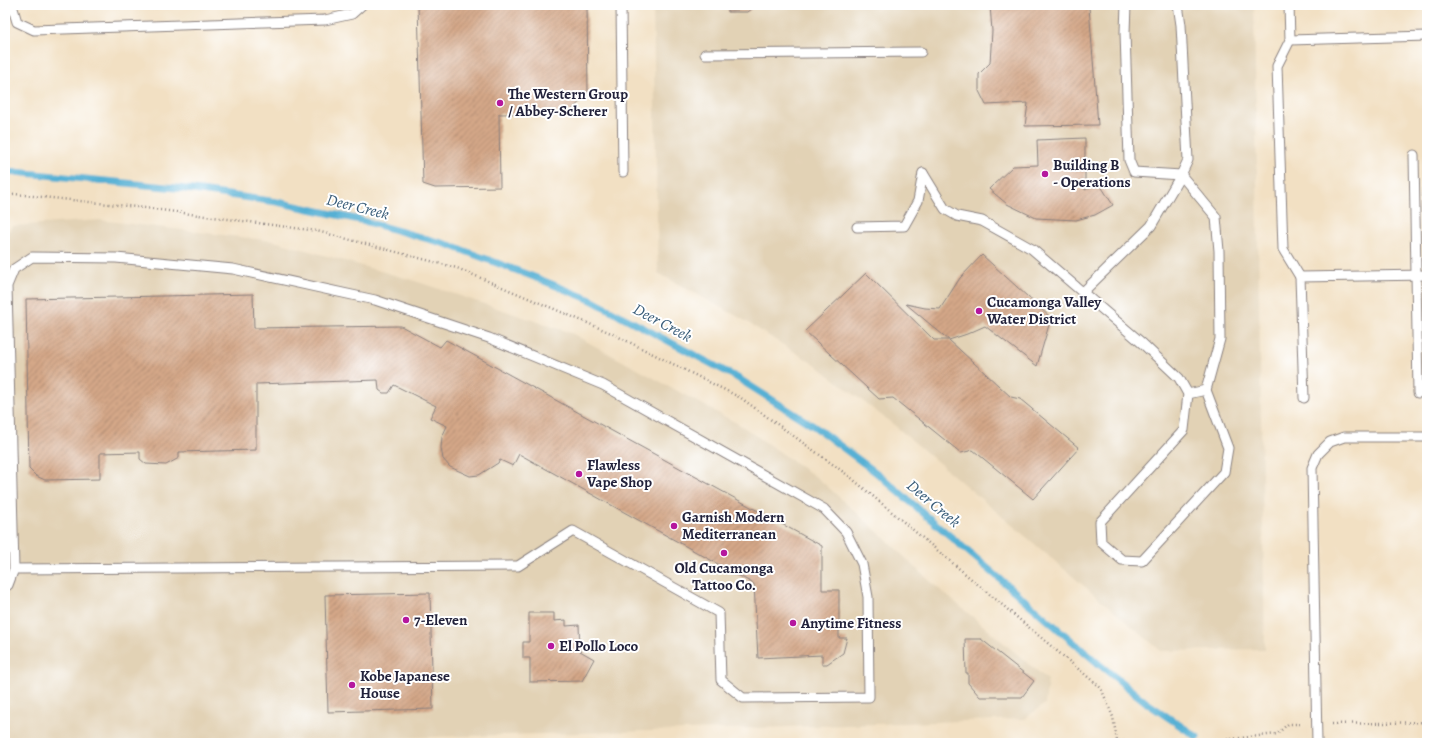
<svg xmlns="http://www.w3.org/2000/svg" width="1432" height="748" font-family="Alegreya,serif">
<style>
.built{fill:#e2d2b5}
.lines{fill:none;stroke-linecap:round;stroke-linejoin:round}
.stream{stroke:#57b0d4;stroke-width:7}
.building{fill:url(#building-hatch)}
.lane-casing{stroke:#8a817f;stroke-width:11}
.path{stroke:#8a817f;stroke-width:2.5;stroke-dasharray:1 3;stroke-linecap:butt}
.lane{stroke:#fff;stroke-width:9}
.poi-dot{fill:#b5179e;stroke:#fff;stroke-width:1.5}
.labels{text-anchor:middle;stroke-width:4;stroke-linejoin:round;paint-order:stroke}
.poi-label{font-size:15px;font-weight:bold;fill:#22223b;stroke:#fff;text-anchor:start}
.water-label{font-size:16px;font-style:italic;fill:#375b78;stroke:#fff}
</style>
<defs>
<pattern id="building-hatch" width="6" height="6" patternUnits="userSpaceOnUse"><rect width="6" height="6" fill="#d4a788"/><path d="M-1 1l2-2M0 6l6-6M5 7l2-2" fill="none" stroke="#ac8870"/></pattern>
</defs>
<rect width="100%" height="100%" fill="#fff"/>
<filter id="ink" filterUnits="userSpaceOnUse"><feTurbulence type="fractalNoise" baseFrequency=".025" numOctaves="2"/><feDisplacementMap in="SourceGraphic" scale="8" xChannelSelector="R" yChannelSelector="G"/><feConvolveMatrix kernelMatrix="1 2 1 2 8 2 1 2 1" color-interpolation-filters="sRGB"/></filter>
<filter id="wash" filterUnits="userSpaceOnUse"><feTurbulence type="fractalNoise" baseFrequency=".012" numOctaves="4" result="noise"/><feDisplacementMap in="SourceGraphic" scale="16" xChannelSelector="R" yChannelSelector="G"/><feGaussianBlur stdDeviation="0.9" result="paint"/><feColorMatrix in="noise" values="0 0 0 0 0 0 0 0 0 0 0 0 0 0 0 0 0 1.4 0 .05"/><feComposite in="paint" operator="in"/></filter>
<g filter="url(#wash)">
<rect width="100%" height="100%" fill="#f2e0c3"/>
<g class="built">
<path d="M653 5H1254L1265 649 1161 651 894 425 817 366 742 319 658 273Z"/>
<path d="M99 220 274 241 412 280 571 333 742 426 819 479 890 543 932 583 1048 680 1045 704 1024 719 758 728 213 743H5V236L12 226Z"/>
</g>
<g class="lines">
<path class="stream" d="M5 171 186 189 277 202 360 220 449 245 534 277 591 300 736 377 815 427 878 474 1100 665 1147 703 1197 737"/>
</g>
<g id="blocks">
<g class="building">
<path d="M418 5H587L588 93 569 113 499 114 500 187 435 188 423 184Z"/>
<path d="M720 5H756L747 12H728V7H720Z"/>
<path d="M990 5H1072V8L1089 7 1098 125 1025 126 1028 103 986 105 979 91V74L990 63 992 31Z"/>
<path d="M1085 138V190L1099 183 1113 205 1095 215 1076 220 1036 218 1007 204 989 189 1013 166 1038 165 1037 140Z"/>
<path d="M982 255 1051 318 1037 366 985 326 967 334 949 340 906 304 925 308 940 309 960 278Z"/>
<path d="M866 273 934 340H949L1011 397 1020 399 1079 448 1033 499 973 450 961 453 893 398 879 399 805 331Z"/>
<path d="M253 294 254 328 401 326 440 347 446 340 822 546V590H839V638H847L843 653 827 664H822V655L758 658 754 584 519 454 513 466 500 460 498 463 479 475 470 476 450 467 443 459 441 448 442 437 447 426 430 418 436 406 394 385 389 393H383L379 390 378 380 256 384V450L179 452V458L166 465 146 464 140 459V452L100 453V479L45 480 36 476 29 469 26 299Z"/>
<path d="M430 593 433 709 328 712 325 595Z"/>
<path d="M529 613H554V621L566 620V626L579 625 580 651 594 659 582 681 530 682V658H523V642H529Z"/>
<path d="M965 639H981L1034 681 1022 697H980L968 683V673H966Z"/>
</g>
</g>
</g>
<g filter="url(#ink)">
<use href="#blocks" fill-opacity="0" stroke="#8a817f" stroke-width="1"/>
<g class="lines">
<defs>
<g id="lane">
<path d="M12 5 17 22 34 30 325 20 352 14 362 5"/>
<path d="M621 5 623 172"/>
<path d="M1126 5 1125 32 1129 160 1134 172 1181 175 1188 160 1181 25 1178 5"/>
<path d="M1289 5 1290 40 1277 66 1283 249 1300 277"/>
<path d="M1290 40 1427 36"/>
<path d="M705 54 921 52"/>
<path d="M1414 155 1418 393"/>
<path d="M923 173 945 209 957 216 982 221 1032 249 1143 344 1179 378 1188 394 1184 430 1100 522 1101 542 1122 560 1142 561 1224 472 1228 448 1206 390 1220 339 1219 251 1216 217 1181 175 1151 226 1083 292"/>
<path d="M857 227 904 226 918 201 923 173"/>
<path d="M1188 394 1206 390"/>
<path d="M1304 398 1300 277 1427 275"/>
<path d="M5 587 8 585 14 569 7 286 14 269 32 257 116 258 233 269 375 300 489 338 603 385 824 509 846 532 862 564 868 597 869 697 743 698 721 680 719 613 573 531 518 566 14 569"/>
<path d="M1317 743 1312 468 1318 454 1330 442 1344 437H1427"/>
</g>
</defs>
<use href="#lane" class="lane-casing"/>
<g class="path">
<path d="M5 193 146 208 317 231 457 268 611 333 741 398 849 476 1101 688 1113 717 1117 741 1171 742 1231 739 1277 734 1288 724H1301"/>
<path d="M1332 724 1427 722"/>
</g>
<use href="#lane" class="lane"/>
</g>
</g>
<g class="poi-dot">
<circle cx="500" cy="103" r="4"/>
<circle cx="1045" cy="174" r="4"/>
<circle cx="979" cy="311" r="4"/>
<circle cx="579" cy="474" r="4"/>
<circle cx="674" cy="526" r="4"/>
<circle cx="724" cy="553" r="4"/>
<circle cx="406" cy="620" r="4"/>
<circle cx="793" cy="623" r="4"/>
<circle cx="551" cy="646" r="4"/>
<circle cx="352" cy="685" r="4"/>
</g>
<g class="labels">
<g class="poi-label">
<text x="508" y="99">The Western Group<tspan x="508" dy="17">/ Abbey-Scherer</tspan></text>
<text x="1053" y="170">Building B<tspan x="1053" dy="17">- Operations</tspan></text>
<text x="987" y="307">Cucamonga Valley<tspan x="987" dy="17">Water District</tspan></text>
<text x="587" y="470">Flawless<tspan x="587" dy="17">Vape Shop</tspan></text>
<text x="682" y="522">Garnish Modern<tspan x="682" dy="17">Mediterranean</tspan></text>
<text x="724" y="573" text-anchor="middle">Old Cucamonga<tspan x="724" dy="17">Tattoo Co.</tspan></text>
<text x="414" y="625">7-Eleven</text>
<text x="801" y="628">Anytime Fitness</text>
<text x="559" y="651">El Pollo Loco</text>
<text x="360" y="681">Kobe Japanese<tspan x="360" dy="17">House</tspan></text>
</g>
<g class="water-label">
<text transform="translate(358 206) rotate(14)" y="6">Deer Creek</text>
<text transform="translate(663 322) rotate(28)" y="6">Deer Creek</text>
<text transform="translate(934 503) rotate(40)" y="6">Deer Creek</text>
</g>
</g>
<rect width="1432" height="748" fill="none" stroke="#fff" stroke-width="20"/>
</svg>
